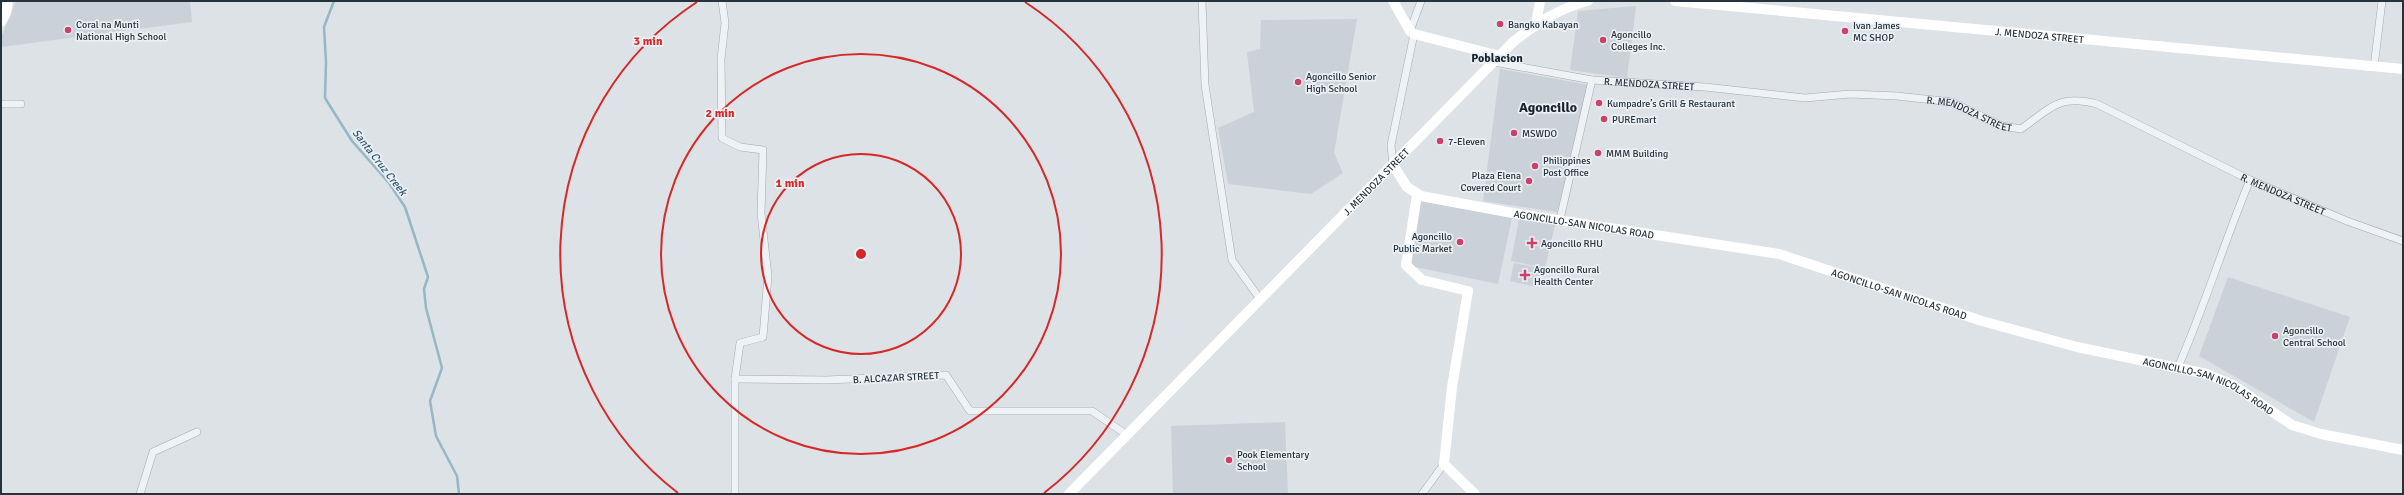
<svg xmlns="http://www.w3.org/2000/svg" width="2404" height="495" font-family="Signika,sans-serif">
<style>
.built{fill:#cad1d8}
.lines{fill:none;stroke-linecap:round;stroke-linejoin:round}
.stream{stroke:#97b6c6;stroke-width:2.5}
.street-casing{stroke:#a2aab0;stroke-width:8}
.street{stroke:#eff2f5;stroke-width:7}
.secondary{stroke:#fff;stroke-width:10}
.ring{fill:none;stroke:#d62828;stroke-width:2}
.poi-dot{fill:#cc406c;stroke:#ebf0f4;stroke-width:1.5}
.labels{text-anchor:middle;stroke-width:3.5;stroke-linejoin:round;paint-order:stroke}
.poi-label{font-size:10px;fill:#26323c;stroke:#ebf0f4;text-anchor:start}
.street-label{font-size:10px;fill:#26323c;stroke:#ebf0f4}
.water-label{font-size:11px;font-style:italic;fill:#31576f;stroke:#ebf0f4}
.quarter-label{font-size:12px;font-weight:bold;fill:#19232d;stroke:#ebf0f4}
.district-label{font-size:14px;font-weight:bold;fill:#19232d;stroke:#ebf0f4}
.centre{fill:#d62828;stroke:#ebf0f4;stroke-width:2}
.ring-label{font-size:12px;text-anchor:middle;font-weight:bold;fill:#d62828;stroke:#ebf0f4;stroke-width:3.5;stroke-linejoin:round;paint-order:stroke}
</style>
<rect width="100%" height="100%" fill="#dce2e6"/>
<g class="built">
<path d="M16 1H190L192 22 1 47V38Z"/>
<path d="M1636 6 1627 78 1570 70 1578 11Z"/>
<path d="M1357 19 1334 153 1343 173 1311 194 1228 184 1218 128 1254 112 1247 52 1260 49 1261 20Z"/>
<path d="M1500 69 1590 85 1557 212 1483 201Z"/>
<path d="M1420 201 1512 218 1498 284 1410 266Z"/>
<path d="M1519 220 1555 225 1545 268 1511 261Z"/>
<path d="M1514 263 1540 268 1536 287 1510 281Z"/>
<path d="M2228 277 2350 317 2314 422 2199 356Z"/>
<path d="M1285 422 1288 494H1173L1171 426Z"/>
</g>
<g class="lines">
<path class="stream" d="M334 1 324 27 326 62 325 98 352 141 389 183 405 207 428 277 424 289 426 308 442 368 430 401 436 436 457 476 459 494"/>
<defs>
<g id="street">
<path d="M722 1 725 23 721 59 722 138 740 147 763 150 761 213 768 276 763 337 740 343 735 379V494"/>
<path d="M1202 1 1205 85 1232 260 1260 299"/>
<path d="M1410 31 1421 1"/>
<path id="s1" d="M1494 62 1592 80 1705 87 1805 98 1850 94 1897 96 1952 102 2002 126 2021 129C2051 108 2058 94 2097 104L2250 180 2347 221 2403 241"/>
<path d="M2374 67 2382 1"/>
<path d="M1 104H21"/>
<path d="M1393 165 1391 145 1414 34"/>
<path d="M1560 219 1592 80"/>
<path d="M2178 367C2205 306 2224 242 2250 180"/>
<path d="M735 379 826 380 946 375 970 411H1092L1127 435"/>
<path d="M140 494 153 452 197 432"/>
<path d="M1422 494 1444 464"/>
</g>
</defs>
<use href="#street" class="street-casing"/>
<use href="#street" class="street"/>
<g class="secondary">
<path d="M1393 1 1410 31 1414 34 1500 56"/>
<path id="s2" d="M1675 1 2403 69"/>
<path d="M1 22 6 13 8 1"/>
<path d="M1536 24 1540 1"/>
<path id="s3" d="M1393 165 1407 187 1421 196 1513 213 1779 254 1982 321 2077 347 2207 374 2233 385 2292 425 2321 434 2403 450"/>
<path d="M1417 195 1406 265 1422 280 1468 291 1452 387 1444 464 1475 494"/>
<path id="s4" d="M1069 494 1513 42C1536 24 1559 8 1588 1"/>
</g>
</g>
<g class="ring">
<circle cx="861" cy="254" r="100"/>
<circle cx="861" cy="254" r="200"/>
<path d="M678 493A301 301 0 0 1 697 2M1025 2A301 301 0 0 1 1044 493"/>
</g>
<g class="poi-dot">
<circle cx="1500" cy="24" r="4"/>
<circle cx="68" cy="30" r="4"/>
<circle cx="1845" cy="31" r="4"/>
<circle cx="1603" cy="40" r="4"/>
<circle cx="1298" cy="82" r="4"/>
<circle cx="1599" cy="103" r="4"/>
<circle cx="1604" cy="119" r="4"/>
<circle cx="1514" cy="133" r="4"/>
<circle cx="1440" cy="141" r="4"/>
<circle cx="1598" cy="153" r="4"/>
<circle cx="1535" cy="166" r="4"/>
<circle cx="1529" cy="181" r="4"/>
<circle cx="1460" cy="242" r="4"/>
<path d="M1530 237h4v4h4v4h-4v4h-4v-4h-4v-4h4z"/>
<path d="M1523 269h4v4h4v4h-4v4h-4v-4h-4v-4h4z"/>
<circle cx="2275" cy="336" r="4"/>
<circle cx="1229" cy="460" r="4"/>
</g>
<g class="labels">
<g class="poi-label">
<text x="76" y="28">Coral na Munti<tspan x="76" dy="12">National High School</tspan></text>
<text x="1508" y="28">Bangko Kabayan</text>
<text x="1853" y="29">Ivan James<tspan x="1853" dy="12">MC SHOP</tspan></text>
<text x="1611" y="38">Agoncillo<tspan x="1611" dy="12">Colleges Inc.</tspan></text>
<text x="1306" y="80">Agoncillo Senior<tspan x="1306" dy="12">High School</tspan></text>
<text x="1607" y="107">Kumpadre’s Grill &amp; Restaurant</text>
<text x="1612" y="123">PUREmart</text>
<text x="1522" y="137">MSWDO</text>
<text x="1448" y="145">7-Eleven</text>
<text x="1606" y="157">MMM Building</text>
<text x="1543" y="164">Philippines<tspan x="1543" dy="12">Post Office</tspan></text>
<text x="1521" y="179" text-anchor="end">Plaza Elena<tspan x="1521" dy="12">Covered Court</tspan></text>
<text x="1452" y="240" text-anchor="end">Agoncillo<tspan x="1452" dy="12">Public Market</tspan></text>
<text x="1541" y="247">Agoncillo RHU</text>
<text x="1534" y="273">Agoncillo Rural<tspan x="1534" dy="12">Health Center</tspan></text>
<text x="2283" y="334">Agoncillo<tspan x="2283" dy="12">Central School</tspan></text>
<text x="1237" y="458">Pook Elementary<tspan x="1237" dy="12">School</tspan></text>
</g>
<g class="street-label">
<text dy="4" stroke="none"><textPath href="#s2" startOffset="366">J. MENDOZA STREET</textPath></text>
<text dy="4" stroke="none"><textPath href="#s1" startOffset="157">R. MENDOZA STREET</textPath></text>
<text dy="4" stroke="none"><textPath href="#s1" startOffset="481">R. MENDOZA STREET</textPath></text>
<text dy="4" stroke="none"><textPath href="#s4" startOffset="438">J. MENDOZA STREET</textPath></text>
<text dy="4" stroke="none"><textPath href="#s1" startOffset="827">R. MENDOZA STREET</textPath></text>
<text dy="4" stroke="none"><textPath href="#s3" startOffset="208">AGONCILLO-SAN NICOLAS ROAD</textPath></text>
<text dy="4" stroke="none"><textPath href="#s3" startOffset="532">AGONCILLO-SAN NICOLAS ROAD</textPath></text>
<text transform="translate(896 377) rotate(-3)" y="4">B. ALCAZAR STREET</text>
<text dy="4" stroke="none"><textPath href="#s3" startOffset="856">AGONCILLO-SAN NICOLAS ROAD</textPath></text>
</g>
<g class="water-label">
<text transform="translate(380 162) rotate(52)" y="4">Santa Cruz Creek</text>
</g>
<g class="quarter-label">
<text x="1497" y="62">Poblacion</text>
</g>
<g class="district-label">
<text x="1548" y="112">Agoncillo</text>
</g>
</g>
<circle cx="861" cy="254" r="6" class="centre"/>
<g class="ring-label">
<text x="648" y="45">3 min</text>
<text x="720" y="117">2 min</text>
<text x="790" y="187">1 min</text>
</g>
<rect width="2404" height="495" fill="none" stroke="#26323c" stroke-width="4"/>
</svg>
